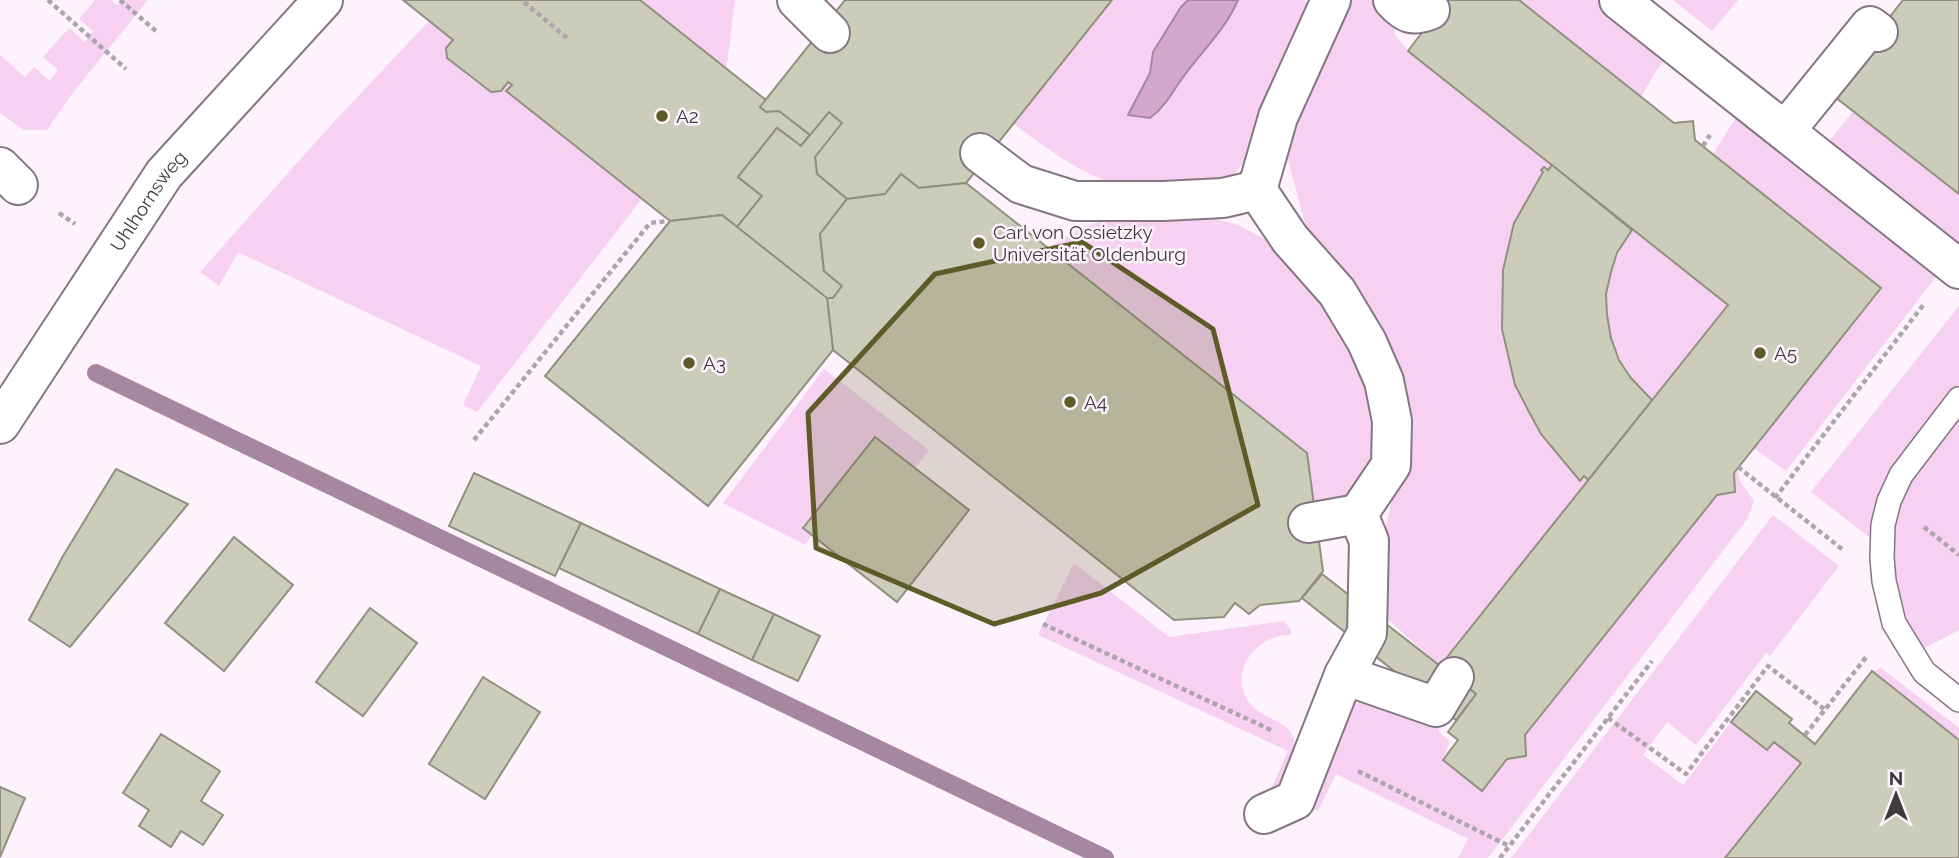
<svg xmlns="http://www.w3.org/2000/svg" width="1959" height="858" font-family="Raleway,sans-serif">
<style>
.green{fill:#f7d1f1}
.water{fill:#d3a6cc;stroke:#a786a2;stroke-width:2}
.lines{fill:none;stroke-linecap:round;stroke-linejoin:round}
.stream{stroke:#a786a2;stroke-width:18}
.building{fill:#ccccba;stroke:#919080;stroke-width:2}
.lane-casing{stroke:#857782;stroke-width:26}
.street-casing{stroke:#857782;stroke-width:42}
.path{stroke:#ada4ac;stroke-width:4.5;stroke-dasharray:5 3.5;stroke-linecap:butt}
.lane{stroke:#fff;stroke-width:23}
.street{stroke:#fff;stroke-width:38}
.marked{fill:#5e5b28;fill-opacity:0.2;stroke:#5e5b28;stroke-width:5;stroke-linejoin:round}
.poi-dot{fill:#5e5b28;stroke:#fef2fc;stroke-width:2.5}
.labels{text-anchor:middle;stroke-width:5;stroke-linejoin:round;paint-order:stroke}
.poi-label{font-size:19px;fill:#403a3f;stroke:#fef2fc;text-anchor:start}
.street-label{font-size:19px;fill:#403a3f;stroke:#fef2fc}
</style>
<rect width="100%" height="100%" fill="#fef2fc"/>
<g class="green">
<path d="M95 0H111L117 5 122 0H148L74 91 47 130H24L0 113V55L25 77 34 67 50 81 58 70 43 57 69 28 85 42 93 31 79 19Z"/>
<path d="M624 0H735L725 80Z"/>
<path d="M1101 0H1188L1181 7 1153 52 1150 73 1128 115 1164 108 1183 76 1211 44 1238 0H1304L1318 10 1251 153 1233 176 1220 185C1189 185 1155 188 1123 185 1087 180 1036 141 1007 119Z"/>
<path d="M1353 0H1374L1386 6 1394 19 1395 35 1408 51 1552 165 1548 170 1544 167 1541 169 1543 172 1514 223 1503 270 1502 329 1515 385 1541 434 1577 479 1580 481 1584 476 1588 480 1440 666 1375 608 1385 528 1401 466 1304 220 1288 160 1286 129 1340 9Z"/>
<path d="M1519 0H1598L1668 55 1656 71 1641 97Z"/>
<path d="M1673 0H1738L1712 31Z"/>
<path d="M430 20 453 40 446 48 448 58C462 70 481 93 501 91L508 82 647 192 477 412 463 405 481 366 238 252 219 286 200 272 329 127Z"/>
<path d="M1740 111 1942 269 1786 471 1754 448 1881 287 1713 154Z"/>
<path d="M1853 111 1959 194V270L1817 157Z"/>
<path d="M1196 214 1238 225 1272 243 1359 340 1381 449 1357 490 1342 501 1304 504 1041 252 1083 227 1120 215Z"/>
<path d="M1632 230 1728 305 1652 400C1599 345 1591 295 1632 230Z"/>
<path d="M1959 306V630L1913 654 1882 547 1811 492Z"/>
<path d="M824 369 929 450 915 468 875 437 805 545 723 503Z"/>
<path d="M1737 470 1741 483 1754 501 1748 518 1488 858H1458L1468 839 1336 774 1318 811 1303 804 1347 705 1372 700 1437 725 1440 733 1450 741 1443 760 1481 790 1507 759 1526 756 1525 735 1717 495 1735 492 1734 473Z"/>
<path d="M1773 515 1839 566 1770 656 1766 653 1696 745 1667 722 1643 755 1683 785 1731 722 1767 750 1774 742 1801 763 1725 858H1511Z"/>
<path d="M1074 563 1169 637 1284 621 1291 630 1290 635C1253 635 1225 677 1253 707 1263 717 1288 723 1292 735 1295 741 1298 771 1297 778 1296 784 1290 791 1286 796L1271 789 1288 751 1038 635Z"/>
<path d="M1881 668 1959 728V740L1872 672Z"/>
</g>
<path class="water" d="M1188 0H1238C1225 30 1203 50 1184 76 1171 93 1168 104 1150 118L1128 115 1150 73 1153 52 1181 7Z"/>
<g class="lines">
<path class="stream" d="M96 373 1105 858"/>
</g>
<g class="building">
<path d="M403 0H640L810 135 801 146 777 128 738 177 762 196 737 227 722 215 670 221 506 91 512 85 508 82 501 91 491 92 447 58 446 48 453 40Z"/>
<path d="M845 0H1112L966 183 919 188 901 174 885 194 847 199 817 174 815 157 801 146 810 135 779 111 766 112 760 107Z"/>
<path d="M1430 0H1519L1674 123 1693 121 1695 140 1881 288 1734 473 1735 492 1717 495 1525 735 1526 756 1507 759 1482 791 1443 760 1458 740 1448 732 1476 694 1440 666 1728 305 1408 51 1436 14Z"/>
<path d="M1903 0H1959V194L1830 93Z"/>
<path d="M829 112 842 123 815 157 817 174 847 199 820 234 824 271 842 286 833 298 838 344 826 345 820 293 737 227 762 196 738 177 777 128 801 146Z"/>
<path d="M1552 165 1632 230 1617 253 1611 272 1606 294 1607 315 1611 338 1619 360 1631 378 1652 400 1588 480 1584 476 1580 481 1541 434 1528 410 1515 385 1502 329 1503 270 1514 223 1543 172 1541 170 1544 167 1548 170Z"/>
<path d="M901 174 919 188 966 183 1307 453 1323 571 1299 601 1260 605 1249 614 1235 603 1224 617 1174 620 833 350 827 298H833L842 286 824 271 820 234 847 199 885 194Z"/>
<path d="M722 215 827 298 833 350 708 506 545 376 670 221Z"/>
<path d="M875 437 969 510 897 602 803 528Z"/>
<path d="M116 469 188 504 70 647 29 620 63 556Z"/>
<path d="M474 473 581 523 555 576 449 526Z"/>
<path d="M581 523 720 589 698 634 559 568Z"/>
<path d="M234 537 293 585 224 671 165 623Z"/>
<path d="M1322 574 1476 694 1456 720 1302 598Z"/>
<path d="M720 589 774 614 752 660 698 634Z"/>
<path d="M370 608 417 643 363 716 316 682Z"/>
<path d="M774 614 820 636 798 681 752 660Z"/>
<path d="M1872 671 1959 740V858H1725L1801 763 1774 742 1767 750 1731 722 1756 691 1792 719 1789 723 1815 744Z"/>
<path d="M483 677 540 712 485 799 429 764Z"/>
<path d="M161 734 220 771 201 801 223 815 203 845 181 831 171 847 139 826 149 810 123 793Z"/>
<path d="M0 787 25 798 0 857Z"/>
</g>
<g class="lines">
<defs>
<path id="lane" d="M1959 399 1901 475 1889 501 1883 525 1882 558 1884 581 1894 623 1924 672 1959 700"/>
<g id="street">
<path d="M797 0 830 33"/>
<path d="M1393 0C1406 14 1412 17 1430 10"/>
<path d="M1619 0 1959 269"/>
<path d="M1785 131 1870 26 1878 32"/>
<path d="M980 153 1021 184 1075 201H1163L1223 198 1257 190 1290 239 1337 292 1367 342 1384 381 1392 421 1391 465 1358 514 1369 541 1367 633 1344 675 1436 707 1454 677"/>
<path d="M0 167 18 185"/>
<path d="M1257 190 1278 117 1331 0"/>
<path id="s1" d="M0 424 164 174 323 0"/>
<path d="M1308 523 1358 514"/>
<path d="M1264 814 1295 800 1344 675"/>
</g>
</defs>
<use href="#lane" class="lane-casing"/>
<use href="#street" class="street-casing"/>
<g class="path">
<path d="M48 0 126 69"/>
<path d="M120 0 157 32"/>
<path d="M524 2 567 38"/>
<path d="M1703 146 1710 135"/>
<path d="M59 213 75 224"/>
<path d="M474 440 650 223 668 221"/>
<path d="M1738 467 1842 549"/>
<path d="M1775 498 1924 304"/>
<path d="M1924 527 1959 555"/>
<path d="M1043 624 1271 730"/>
<path d="M1608 718 1686 774 1768 666 1824 709"/>
<path d="M1805 735 1867 656"/>
<path d="M1358 771 1509 846"/>
<path d="M1500 858 1652 661"/>
</g>
<use href="#lane" class="lane"/>
<use href="#street" class="street"/>
</g>
<path class="marked" d="M1082 242 1213 329 1258 505 1101 593 994 624 816 548 808 413 935 274Z"/>
<g class="poi-dot">
<circle cx="662" cy="116" r="7"/>
<circle cx="979" cy="243" r="7"/>
<circle cx="1760" cy="353" r="7"/>
<circle cx="689" cy="363" r="7"/>
<circle cx="1070" cy="402" r="7"/>
</g>
<g class="labels">
<g class="poi-label">
<text x="676" y="123">A2</text>
<text x="993" y="239">Carl von Ossietzky<tspan x="993" dy="22">Universität Oldenburg</tspan></text>
<text x="1774" y="360">A5</text>
<text x="703" y="370">A3</text>
<text x="1084" y="409">A4</text>
</g>
<g class="street-label">
<text dy="7" stroke="none"><textPath href="#s1" startOffset="268">Uhlhornsweg</textPath></text>
</g>
</g>
<g transform="translate(1896 795)" stroke="#fef2fc" stroke-width="5" paint-order="stroke">
<path d="M0-5L12 26L0 18L-12 26Z" fill="#403a3f"/>
<text y="-10" font-size="19" font-weight="bold" text-anchor="middle" fill="#403a3f">N</text>
</g>
</svg>
